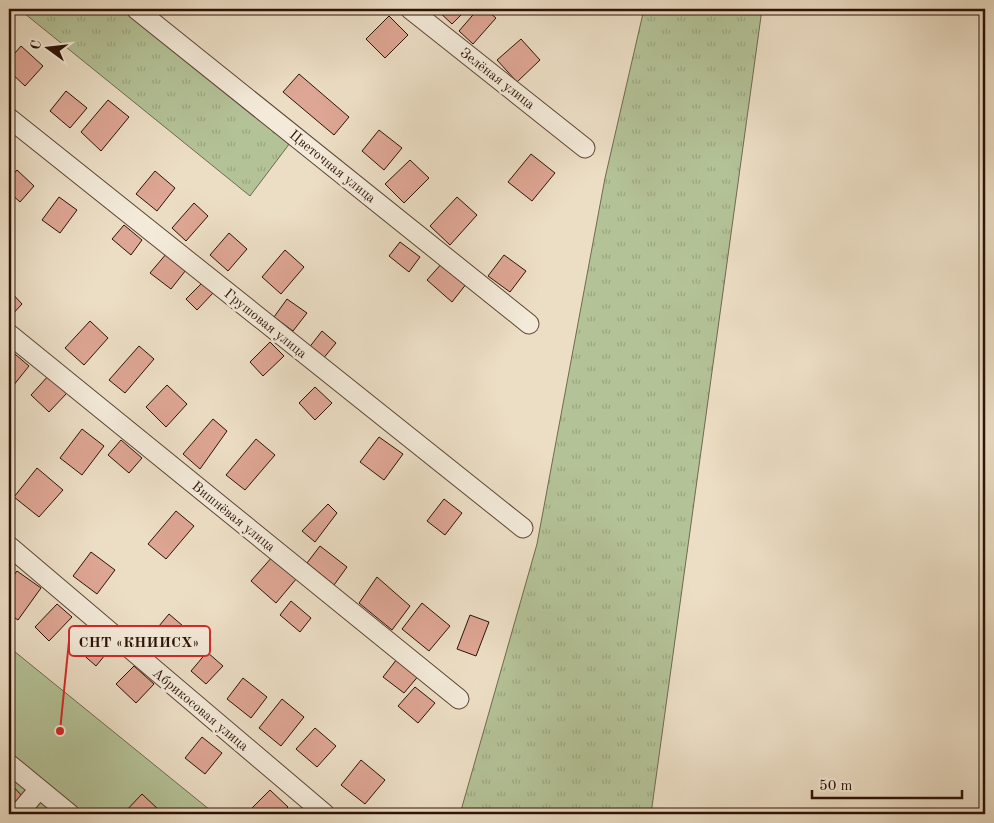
<svg xmlns="http://www.w3.org/2000/svg" width="994" height="823" font-family="'Old Standard TT',serif">
<style>
.grass{fill:url(#grass-tufts);stroke:#706a4e}
.garden{fill:#b4c297;stroke:#706a4e}
.building{fill:#dea694;stroke:#2d1205}
.lines{fill:none;stroke-linecap:round;stroke-linejoin:round}
.minor-casing{stroke:#5d4535;stroke-width:21}
.minor{stroke:#f3ead9;stroke-width:19}
.labels{text-anchor:middle;stroke-width:5;stroke-linejoin:round;paint-order:stroke}
.street-label{font-size:14px;fill:#2d1205;stroke:#f3ead9}
.leader{fill:none;stroke:#d62828;stroke-width:2}
.callout-dot{fill:#d62828;stroke:#f3ead9;stroke-width:2}
.callout{fill:#f3ead9;stroke:#d62828;stroke-width:2}
.callout-label{font-size:15px;text-anchor:middle;font-weight:bold;fill:#2d1205}
</style>
<defs>
<pattern id="grass-tufts" width="24" height="20" patternUnits="userSpaceOnUse" patternTransform="scale(1.25)"><rect width="24" height="20" fill="#b4c297"/><path d="M3 7l-1-3M5 7V3M7 7l1-3M15 17l-1-3M17 17v-4M19 17l1-3" fill="none" stroke="#9ba681"/></pattern>
</defs>
<rect width="100%" height="100%" fill="#ecdec5"/>
<filter id="stains"><feTurbulence type="fractalNoise" baseFrequency=".004" numOctaves="4"/><feColorMatrix values="0 0 0 0 .2 0 0 0 0 .09 0 0 0 0 .02 0 0 0 .5 -.17"/></filter>
<radialGradient id="worn" r=".72"><stop offset=".6" stop-color="#630" stop-opacity="0"/><stop offset="1" stop-color="#630" stop-opacity=".3"/></radialGradient>
<g class="grass">
<path d="M19 9H128L290 143 250 196Z"/>
<path d="M644 9H762L651 814H460L537 544 605 178Z"/>
</g>
<path class="garden" d="M9 647 215 814H9Z"/>
<g class="building">
<path d="M436 9H467L452 24Z"/>
<path d="M478 9H485L496 18 473 44 459 31Z"/>
<path d="M389 16 408 35 385 58 366 39Z"/>
<path d="M521 39 540 60 517 82 497 60Z"/>
<path d="M21 46 43 66 25 86 9 71V60Z"/>
<path d="M299 74 349 117 334 135 283 92Z"/>
<path d="M66 91 87 108 70 128 50 111Z"/>
<path d="M108 100 129 117 101 151 81 132Z"/>
<path d="M379 130 402 148 384 170 362 151Z"/>
<path d="M531 154 555 173 532 201 508 182Z"/>
<path d="M410 160 429 178 404 203 385 184Z"/>
<path d="M17 170 34 186 20 202 9 192V179Z"/>
<path d="M155 171 175 188 157 211 136 194Z"/>
<path d="M59 197 77 210 60 233 42 220Z"/>
<path d="M457 197 477 215 450 245 430 226Z"/>
<path d="M194 203 208 216 186 241 172 228Z"/>
<path d="M124 225 142 240 131 255 112 239Z"/>
<path d="M229 233 247 249 228 271 210 255Z"/>
<path d="M400 242 420 257 409 272 389 256Z"/>
<path d="M285 250 304 267 281 294 262 277Z"/>
<path d="M167 253 186 270 171 289 150 273Z"/>
<path d="M504 255 526 271 510 292 488 276Z"/>
<path d="M443 262 467 283 452 302 427 280Z"/>
<path d="M202 283 213 293 197 310 186 299Z"/>
<path d="M9 290 22 304 9 318Z"/>
<path d="M287 299 307 313 293 331 274 317Z"/>
<path d="M90 321 108 338 84 365 65 348Z"/>
<path d="M322 331 336 343 322 360 308 349Z"/>
<path d="M270 342 284 356 263 376 250 362Z"/>
<path d="M139 346 154 359 125 393 109 380Z"/>
<path d="M9 349 29 366 9 391Z"/>
<path d="M49 375 67 393 49 412 31 395Z"/>
<path d="M167 385 187 404 166 427 146 407Z"/>
<path d="M315 387 332 403 315 420 299 403Z"/>
<path d="M213 419 227 431 200 469 183 454Z"/>
<path d="M82 429 104 446 82 475 60 458Z"/>
<path d="M379 437 403 454 384 480 360 462Z"/>
<path d="M256 439 275 455 245 490 226 475Z"/>
<path d="M121 440 142 458 129 473 108 455Z"/>
<path d="M37 468 63 490 39 517 14 497Z"/>
<path d="M444 499 462 513 445 535 427 521Z"/>
<path d="M328 504 337 513 315 542 302 531Z"/>
<path d="M176 511 194 526 166 559 148 544Z"/>
<path d="M320 546 347 567 334 585 307 563Z"/>
<path d="M91 552 115 570 97 594 73 576Z"/>
<path d="M273 556 297 578 276 603 251 581Z"/>
<path d="M17 571 41 588 18 620 9 614V581Z"/>
<path d="M377 577 410 606 392 630 359 603Z"/>
<path d="M291 601 311 618 300 632 280 615Z"/>
<path d="M422 603 450 626 429 651 402 629Z"/>
<path d="M57 604 72 617 49 641 35 627Z"/>
<path d="M169 614 190 632 170 655 149 638Z"/>
<path d="M470 615 489 622 476 656 457 649Z"/>
<path d="M85 627 110 649 96 666 70 643Z"/>
<path d="M207 652 223 666 206 684 191 671Z"/>
<path d="M397 659 420 674 404 693 383 677Z"/>
<path d="M134 666 154 684 136 703 116 684Z"/>
<path d="M243 678 267 697 251 718 227 699Z"/>
<path d="M415 687 435 703 418 723 398 706Z"/>
<path d="M282 699 304 717 281 746 259 728Z"/>
<path d="M315 728 336 746 317 767 296 749Z"/>
<path d="M202 737 222 753 205 774 185 758Z"/>
<path d="M361 760 385 780 365 804 341 785Z"/>
<path d="M9 782 23 797 9 811Z"/>
<path d="M270 790 288 807 281 814H252L249 811Z"/>
<path d="M142 794 160 811 157 814H123Z"/>
</g>
<g class="lines">
<defs>
<g id="minor">
<path d="M136 9 529 324"/>
<path d="M410 9 585 148"/>
<path d="M9 118 523 528"/>
<path d="M9 334 459 699"/>
<path d="M9 546 325 814"/>
<path d="M9 764 70 814"/>
<path d="M18 814 39 789"/>
</g>
</defs>
<use href="#minor" class="minor-casing"/>
<use href="#minor" class="minor"/>
</g>
<g class="labels">
<g class="street-label">
<text transform="translate(498 78) rotate(38)" y="5">Зелёная улица</text>
<text transform="translate(333 166) rotate(39)" y="5">Цветочная улица</text>
<text transform="translate(266 323) rotate(39)" y="5">Грушовая улица</text>
<text transform="translate(234 516) rotate(39)" y="5">Вишнёвая улица</text>
<text transform="translate(201 709) rotate(40)" y="5">Абрикосовая улица</text>
</g>
</g>
<path class="leader" d="M60 731L69 641"/>
<circle class="callout-dot" cx="60" cy="731" r="5"/>
<rect class="callout" x="69" y="626" width="141" height="30" rx="5"/>
<g class="callout-label">
<text x="139" y="647">СНТ «КНИИСХ»</text>
</g>
<rect width="994" height="823" fill="none" stroke="#ecdec5" stroke-width="30"/>
<rect x="10" y="10" width="974" height="803" fill="none" stroke="#2d1205" stroke-width="2.5"/>
<rect x="15" y="15" width="964" height="793" fill="none" stroke="#2d1205"/>
<g transform="translate(48 48) rotate(285)" stroke="#f3ead9" stroke-width="4" paint-order="stroke">
<path d="M0-4L9 19L0 12L-9 19Z" fill="#2d1205"/>
<text y="-8" font-size="14" font-weight="bold" text-anchor="middle" fill="#2d1205">С</text>
</g>
<path d="M812 790v8h150v-8" fill="none" stroke="#2d1205" stroke-width="2.5"/>
<text x="819" y="790" font-size="15" fill="#2d1205" stroke="#f3ead9" stroke-width="4" paint-order="stroke">50 m</text>
<rect width="100%" height="100%" filter="url(#stains)"/>
<rect width="100%" height="100%" fill="url(#worn)"/>
</svg>
